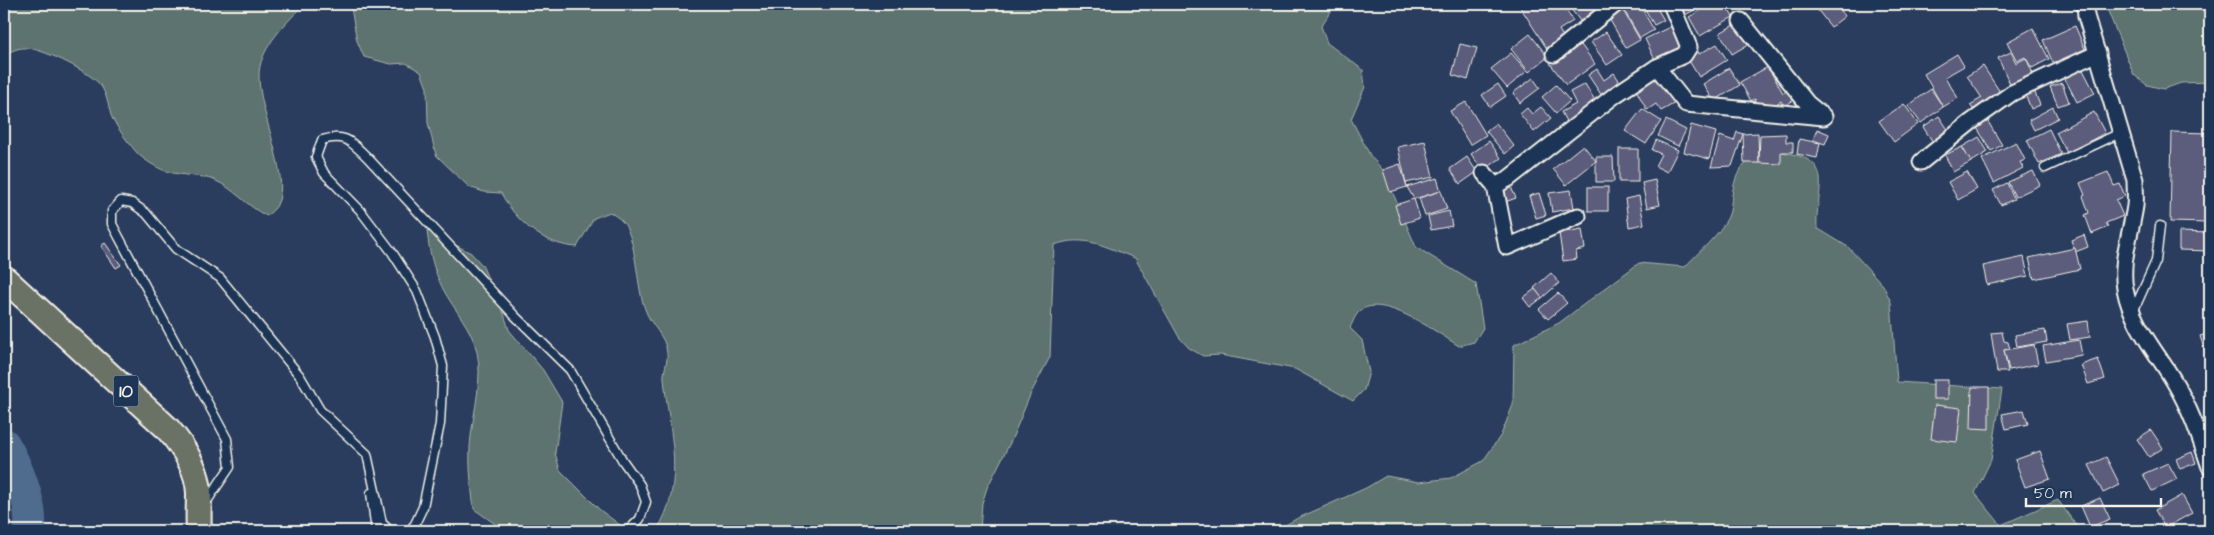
<svg xmlns="http://www.w3.org/2000/svg" width="2214" height="535" font-family="'Architects Daughter',sans-serif">
<style>
.green{fill:#5d736f;stroke:#a8b2ac}
.lines{fill:none;stroke-linecap:round;stroke-linejoin:round}
.river{stroke:#4f6c8e;stroke-width:32}
.building{fill:#5c5b7b;stroke:#f4f1e8}
.service-casing{stroke:#f4f1e8;stroke-width:11}
.minor-casing{stroke:#f4f1e8;stroke-width:19}
.trunk-casing{stroke:#f4f1e8;stroke-width:28}
.service{stroke:#1d3557;stroke-width:8}
.minor{stroke:#1d3557;stroke-width:15}
.trunk{stroke:#6b7165;stroke-width:24}
.labels{text-anchor:middle;stroke-width:4.5;stroke-linejoin:round;paint-order:stroke}
.shield{fill:#1d3557;stroke:#b4b9bc;stroke-width:1}
.shield-label{font-size:18px;font-weight:bold;fill:#f4f1e8}
</style>
<rect width="100%" height="100%" fill="#2a3d5e"/>
<filter id="ink" filterUnits="userSpaceOnUse"><feTurbulence type="fractalNoise" baseFrequency=".02" numOctaves="2"/><feDisplacementMap in="SourceGraphic" scale="10" xChannelSelector="R" yChannelSelector="G"/><feConvolveMatrix kernelMatrix="1 2 1 2 8 2 1 2 1" color-interpolation-filters="sRGB"/></filter>
<g filter="url(#ink)">
<g class="green">
<path d="M4 4H304C288 22 266 41 260 66 252 99 293 176 277 205 275 209 270 213 267 216 247 207 234 188 214 180 199 175 184 176 169 172 160 170 146 161 139 155 133 149 113 123 111 115 108 105 107 95 101 86 91 72 45 50 28 48 19 47 10 51 4 56Z"/>
<path d="M349 4H1336L1321 26 1327 43 1363 70 1365 87 1351 119 1371 157 1383 170 1416 247 1476 284 1483 328 1474 342 1459 346C1439 334 1377 288 1357 314 1354 318 1352 324 1350 328L1362 340 1369 372 1364 390 1353 401 1295 369 1220 355 1203 356 1189 348 1179 337 1135 258C1105 247 1086 234 1054 245L1050 357 1031 393 1011 441 987 488 982 503 980 531H656C687 485 669 431 664 379 663 371 668 362 667 353 666 336 650 325 645 309 636 287 637 237 622 221 619 218 614 215 610 212L594 218 577 247C544 245 516 222 501 193L484 192 469 187 436 155 428 123 427 88 421 72 406 63 391 64 364 57 357 41 351 8Z"/>
<path d="M2105 4H2210V82L2181 83 2164 89 2147 85 2134 75Z"/>
<path d="M1781 152C1839 160 1815 188 1817 228L1848 247 1883 285 1891 302 1897 382 2002 389 1991 460 1975 493 2001 525 2058 500 2080 531H1275L1296 519 1366 488 1386 476 1419 482 1451 478 1483 461 1501 435 1513 405 1514 345 1559 323 1639 263 1685 267C1698 252 1719 236 1728 217 1731 211 1731 202 1732 195 1737 161 1750 158 1781 152Z"/>
<path d="M427 230 471 253 482 265 504 314 509 330 543 370 562 402 555 453 560 470 600 510 628 531H505L474 509C471 486 468 459 471 436 474 409 483 379 477 352 472 328 454 310 443 289 433 269 429 251 427 230Z"/>
</g>
<g class="lines">
<path class="river" d="M4 444C16 464 35 509 29 531"/>
</g>
<g class="building">
<path d="M1521 4H1562L1573 21 1559 30 1566 41 1549 52 1519 5Z"/>
<path d="M1567 4H1606L1581 22Z"/>
<path d="M1639 4 1654 30 1640 38 1625 12Z"/>
<path d="M1642 4H1661L1663 7 1658 10 1664 20 1654 25Z"/>
<path d="M1679 4H1701L1702 6 1685 15Z"/>
<path d="M1712 4H1725L1733 17 1700 36 1689 17Z"/>
<path d="M1813 4H1836L1845 16 1831 27Z"/>
<path d="M1621 7 1640 40 1626 48 1607 15Z"/>
<path d="M1737 23 1749 44 1732 54 1720 33Z"/>
<path d="M1672 26 1684 51 1657 64 1645 39Z"/>
<path d="M2075 26 2085 49 2053 63 2043 40Z"/>
<path d="M2033 28 2049 59 2032 68 2025 57 2017 61 2007 42Z"/>
<path d="M1606 32 1622 55 1607 65 1591 42Z"/>
<path d="M1530 34 1548 57 1529 72 1511 49Z"/>
<path d="M1579 42 1595 64 1566 85 1550 63Z"/>
<path d="M1460 44 1477 48 1468 80 1452 75Z"/>
<path d="M1717 44 1727 60 1699 77 1686 56 1697 49 1699 54Z"/>
<path d="M2011 52 2016 63 2026 58 2035 78 2012 88 1998 58Z"/>
<path d="M1511 53 1527 71 1507 88 1491 69Z"/>
<path d="M1957 54 1964 66 1945 77 1958 98 1943 107 1924 74Z"/>
<path d="M1983 66 2002 95 1976 113 1970 105 1982 98 1967 76Z"/>
<path d="M1768 67 1783 93 1789 90 1794 100 1784 106 1781 101 1769 108 1767 103 1759 107 1755 99 1751 101 1740 82Z"/>
<path d="M1729 68 1740 85 1714 101 1703 84Z"/>
<path d="M2082 68 2095 93 2077 102 2064 77Z"/>
<path d="M1597 69 1604 80 1614 73 1623 86 1604 99 1588 75Z"/>
<path d="M1662 75 1677 102 1661 111 1656 104 1647 110 1636 90Z"/>
<path d="M1533 78 1540 88 1520 103 1513 93Z"/>
<path d="M2062 83 2069 102 2058 106 2050 87Z"/>
<path d="M1498 84 1506 96 1490 107 1482 95Z"/>
<path d="M1585 84 1599 107 1568 125 1561 112 1576 104 1570 92Z"/>
<path d="M1556 85 1570 101 1556 113 1542 97Z"/>
<path d="M2033 88 2040 105 2031 109 2024 91Z"/>
<path d="M1931 89 1943 107 1921 123 1908 106Z"/>
<path d="M1466 102 1486 135 1470 145 1450 111Z"/>
<path d="M1904 104 1918 124 1894 142 1879 121Z"/>
<path d="M1541 107 1551 118 1534 132 1520 114 1527 108 1532 114Z"/>
<path d="M2053 107 2058 118 2034 130 2029 120Z"/>
<path d="M1642 109 1661 121 1646 144 1625 131Z"/>
<path d="M2094 112 2105 133 2067 153 2056 132Z"/>
<path d="M1939 116 1951 134 1935 145 1923 127Z"/>
<path d="M1666 120 1686 130 1678 146 1658 136Z"/>
<path d="M1987 120 2002 145 1991 151 1976 126Z"/>
<path d="M1496 123 1514 146 1505 154 1486 131Z"/>
<path d="M1691 125 1716 132 1709 159 1684 152Z"/>
<path d="M1817 129 1829 134 1825 144 1813 140Z"/>
<path d="M2049 129 2061 154 2039 164 2027 140Z"/>
<path d="M1737 132 1743 134 1732 166 1711 167 1720 136 1734 141Z"/>
<path d="M2172 132 2210 133V223L2170 222Z"/>
<path d="M1758 133 1759 163H1744L1743 134Z"/>
<path d="M1786 134V142H1793V152H1781V164L1759 163 1760 135Z"/>
<path d="M1979 137 1988 152 1971 162 1962 147Z"/>
<path d="M1799 139 1820 143 1817 158 1797 154Z"/>
<path d="M1656 140 1678 150 1667 172 1655 166 1661 154 1652 150Z"/>
<path d="M1425 141 1433 177 1406 183 1398 147Z"/>
<path d="M1489 141 1501 158 1483 171 1471 154Z"/>
<path d="M2016 142 2025 160 2020 162 2023 168 1994 183 1982 159Z"/>
<path d="M1583 145 1596 161 1566 185 1553 169Z"/>
<path d="M1962 147 1971 162 1953 172 1945 155Z"/>
<rect x="1619" y="149" width="19" height="33"/>
<path d="M1467 157 1477 172 1460 184 1450 169Z"/>
<path d="M1596 157H1613L1614 182H1596Z"/>
<path d="M1400 164 1407 187 1390 192 1383 170Z"/>
<path d="M2033 171 2040 185 2015 197 2008 182Z"/>
<path d="M1967 172 1977 189 1958 200 1948 182Z"/>
<path d="M2108 172 2114 186 2120 184 2125 196 2116 200 2123 216 2106 223 2108 227 2092 234 2085 215 2089 213 2083 196 2085 195 2080 183Z"/>
<path d="M1437 178 1441 191 1414 199 1407 187Z"/>
<path d="M1655 180 1660 205 1647 208 1642 183Z"/>
<path d="M1509 183 1516 198 1505 202 1499 187Z"/>
<path d="M2007 183 2014 199 2001 205 1993 190Z"/>
<rect x="1588" y="187" width="20" height="24"/>
<path d="M1571 190 1574 208 1552 212 1549 193Z"/>
<path d="M1441 191 1447 209 1425 216 1419 198Z"/>
<path d="M1539 193 1546 215 1536 218 1529 196Z"/>
<path d="M1639 196 1644 224 1629 227 1625 199Z"/>
<path d="M1414 199 1420 218 1401 224 1395 205Z"/>
<path d="M1449 211 1452 226 1431 230 1428 216Z"/>
<path d="M1582 229 1585 249 1576 251 1577 259 1563 261 1559 233Z"/>
<path d="M2179 232 2210 233V251L2179 250Z"/>
<path d="M2084 235 2088 247 2075 252 2071 240Z"/>
<path d="M105 243 121 265 116 268 101 246Z"/>
<path d="M2075 248 2080 269 2034 279 2029 258Z"/>
<path d="M2024 257 2028 276 1987 285 1983 266Z"/>
<path d="M1551 273 1559 283 1542 298 1534 288Z"/>
<path d="M1535 289 1542 298 1530 307 1523 298Z"/>
<path d="M1558 293 1567 303 1548 319 1539 309Z"/>
<path d="M2088 321 2090 337 2070 340 2067 324Z"/>
<path d="M2045 330 2047 342 2017 347 2015 335Z"/>
<path d="M2002 332 2004 341 2008 342 2010 349 2004 350 2008 372H1997L1991 333Z"/>
<path d="M2210 333V367L2200 336Z"/>
<path d="M2079 340 2082 355 2046 361 2043 346Z"/>
<path d="M2034 345 2038 364 2009 370 2004 350Z"/>
<path d="M2098 359 2105 379 2088 384 2081 365Z"/>
<rect x="1933" y="380" width="15" height="19"/>
<path d="M1972 387H1989V429L1971 428Z"/>
<path d="M1935 405 1961 408 1957 442 1931 439Z"/>
<path d="M2024 410 2028 424 2006 429 2002 414Z"/>
<path d="M2151 430 2163 448 2149 457 2137 439Z"/>
<path d="M2040 451 2050 479 2025 487 2015 460Z"/>
<path d="M2192 452 2196 463 2180 469 2176 459Z"/>
<path d="M2106 457 2120 485 2103 493 2089 465Z"/>
<path d="M2168 463 2177 479 2152 491 2143 474Z"/>
<path d="M2182 495 2192 513 2165 528 2155 510Z"/>
<path d="M2100 498 2110 519 2090 527 2081 506Z"/>
</g>
<g class="lines">
<defs>
<g id="service">
<path d="M2045 168 2122 132"/>
<path d="M2133 312 2156 261 2160 226"/>
<path d="M371 493 376 531"/>
<path d="M205 504 230 467 227 439 112 224V211L121 201 132 203 146 213 176 249 220 278 300 376 320 410 367 454 382 523 390 531"/>
<path d="M409 531 415 524 423 507 440 424 443 366 435 337 417 291 392 252 360 210 324 173 316 157 322 140C346 133 351 142 367 157L515 316 570 370 623 461 640 485 646 502 640 519 628 531"/>
</g>
<g id="minor">
<path d="M2085 4 2086 16 2135 180C2135 188 2136 198 2135 206 2131 234 2120 261 2125 289 2132 326 2157 352 2175 383 2191 410 2200 438 2210 467"/>
<path d="M1554 54 1616 4"/>
<path d="M1657 67 1686 104 1824 117 1807 103 1741 21"/>
<path d="M1921 162 1971 122 2012 93 2098 53"/>
<path d="M1484 173 1495 186 1508 179 1615 95 1657 67 1684 55 1689 47 1671 4"/>
<path d="M1495 186 1507 247 1578 216"/>
</g>
<path id="trunk" d="M4 278 167 428C182 445 198 468 199 493 199 506 198 518 199 531"/>
</defs>
<use href="#service" class="service-casing"/>
<use href="#minor" class="minor-casing"/>
<use href="#trunk" class="trunk-casing"/>
<use href="#service" class="service"/>
<use href="#minor" class="minor"/>
<use href="#trunk" class="trunk"/>
</g>
</g>
<g class="labels">
<rect class="shield" x="113.5" y="375.5" width="25" height="31" rx="4"/>
<g class="shield-label">
<text x="126" y="397">10</text>
</g>
</g>
<rect width="2214" height="535" fill="none" stroke="#1d3557" stroke-width="20"/>
<rect x="10" y="10" width="2194" height="515" fill="none" stroke="#f4f1e8" stroke-width="2" filter="url(#ink)"/>
<path d="M2026 498v8h135v-8" fill="none" stroke="#f4f1e8" stroke-width="2.5"/>
<text x="2034" y="498" font-size="15" fill="#f4f1e8" stroke="#1d3557" stroke-width="4" paint-order="stroke">50 m</text>
</svg>
